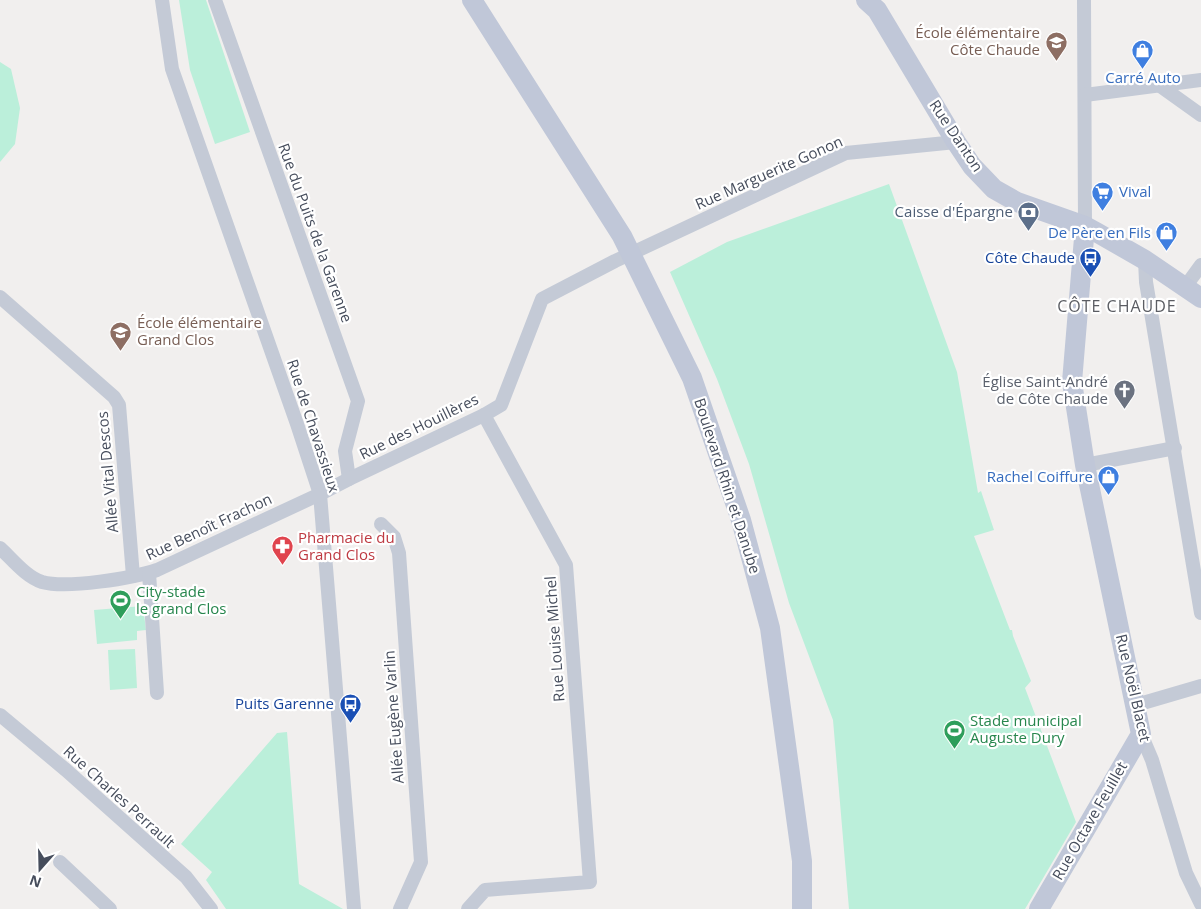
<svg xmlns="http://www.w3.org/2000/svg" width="1201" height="909" font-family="'Open Sans',sans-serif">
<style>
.green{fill:#bbefda}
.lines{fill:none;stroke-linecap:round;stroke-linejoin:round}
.street{stroke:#c4cad6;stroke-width:14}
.secondary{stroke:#c0c7d8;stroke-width:20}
.labels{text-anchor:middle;stroke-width:4.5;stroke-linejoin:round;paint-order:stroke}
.education-label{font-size:15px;fill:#785e54;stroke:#fff;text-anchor:end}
.shop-label{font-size:15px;fill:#366cbe;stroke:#fff;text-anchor:end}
.street-label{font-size:15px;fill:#464d5c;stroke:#fff}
.service-label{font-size:15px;fill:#4e5e75;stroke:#fff;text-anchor:end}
.transit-label{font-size:15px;fill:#164399;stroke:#fff;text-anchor:end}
.worship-label{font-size:15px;fill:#5b616d;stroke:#fff;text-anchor:end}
.health-label{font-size:15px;fill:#be3a42;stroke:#fff;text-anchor:start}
.leisure-label{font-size:15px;fill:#27864d;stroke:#fff;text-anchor:start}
.neighbourhood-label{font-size:16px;letter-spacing:1px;fill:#5b5d63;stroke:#fff}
</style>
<rect width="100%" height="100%" fill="#f1efee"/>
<g class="green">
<path d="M179 0H206L250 132 215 144 190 70Z"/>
<path d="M0 62 11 69 20 108 15 144 0 162Z"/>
<path d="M889 184 957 372 978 493 981 491 994 530 974 536 1010 630H1012L1013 636 1031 681 1025 688 1076 822 1025 909H849L833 720 789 603 749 464 717 379 670 272 727 242Z"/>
<path d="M143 606 146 630 137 631V640L97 644 94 610Z"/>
<path d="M135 649 137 688 110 690 108 650Z"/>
<path d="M287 732 299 884 343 909H226L206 880 212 872 181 844 277 733Z"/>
</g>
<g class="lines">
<g class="street">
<path d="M162 0 172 69 297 424 320 494 354 909"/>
<path d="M215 0 358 401 345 451 349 479"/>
<path d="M1084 0 1085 226"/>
<path d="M1159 85 1201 115"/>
<path d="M1085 95 1201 80"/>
<path d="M1145 260 1146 282 1201 613"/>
<path d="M1185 287 1201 265"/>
<path d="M0 297 114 397 119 405 133 576"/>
<path d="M1085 465 1175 448"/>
<path d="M381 524 394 537 399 553 421 862 400 909"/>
<path d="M0 548C12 559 26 577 42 582 67 589 133 578 157 570L320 494 349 479 484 415 501 405 542 299 615 261 846 153 956 142"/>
<path d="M149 573 157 693"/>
<path d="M1136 705 1201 686"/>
<path d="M0 715 66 770 186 877 211 909"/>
<path d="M1141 734 1152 760 1186 873 1201 904"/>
<path d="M60 862 110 909"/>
<path d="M468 909 485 890 590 882 566 565 484 415"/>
</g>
<g class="secondary">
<path d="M472 0 622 236 692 378 741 520 770 628 802 861V909"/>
<path d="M866 0 877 10 956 142 972 166 994 189 1017 202 1085 226 1096 232 1145 260 1201 298"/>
<path d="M1039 909 1141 734 1085 465 1072 382 1085 226"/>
</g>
</g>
<defs>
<symbol id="school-pin" viewBox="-11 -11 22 30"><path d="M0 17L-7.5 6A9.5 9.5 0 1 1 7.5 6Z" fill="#8d6e63" stroke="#fff"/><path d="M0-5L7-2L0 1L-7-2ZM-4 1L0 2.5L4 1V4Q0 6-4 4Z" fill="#fff"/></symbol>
<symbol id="shop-pin" viewBox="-11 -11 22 30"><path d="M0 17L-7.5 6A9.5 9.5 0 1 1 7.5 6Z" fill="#3f7fe0" stroke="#fff"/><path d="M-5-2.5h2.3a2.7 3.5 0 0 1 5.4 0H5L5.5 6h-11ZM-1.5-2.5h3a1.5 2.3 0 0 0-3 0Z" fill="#fff"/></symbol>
<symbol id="supermarket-pin" viewBox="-11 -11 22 30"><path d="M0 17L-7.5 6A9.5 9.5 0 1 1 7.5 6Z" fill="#3f7fe0" stroke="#fff"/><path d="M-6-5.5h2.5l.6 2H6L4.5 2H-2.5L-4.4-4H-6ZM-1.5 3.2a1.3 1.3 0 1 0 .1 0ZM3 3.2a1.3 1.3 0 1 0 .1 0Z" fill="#fff"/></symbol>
<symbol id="bank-pin" viewBox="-11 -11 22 30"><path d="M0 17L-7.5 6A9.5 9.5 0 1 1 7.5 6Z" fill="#5c6f8a" stroke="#fff"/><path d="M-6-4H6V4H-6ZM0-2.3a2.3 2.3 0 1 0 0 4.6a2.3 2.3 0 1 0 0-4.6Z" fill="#fff"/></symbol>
<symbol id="bus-pin" viewBox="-11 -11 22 30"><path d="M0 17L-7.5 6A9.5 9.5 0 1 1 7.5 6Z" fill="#1a4fb4" stroke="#fff"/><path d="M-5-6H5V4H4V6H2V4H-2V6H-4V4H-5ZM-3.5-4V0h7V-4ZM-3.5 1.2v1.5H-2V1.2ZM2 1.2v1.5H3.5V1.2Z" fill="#fff"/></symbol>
<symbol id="church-pin" viewBox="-11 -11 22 30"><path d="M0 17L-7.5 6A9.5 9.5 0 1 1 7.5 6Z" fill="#6b7280" stroke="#fff"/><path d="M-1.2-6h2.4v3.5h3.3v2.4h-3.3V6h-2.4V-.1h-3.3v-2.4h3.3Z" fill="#fff"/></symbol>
<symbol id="pharmacy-pin" viewBox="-11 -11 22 30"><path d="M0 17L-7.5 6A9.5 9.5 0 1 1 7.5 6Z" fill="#e0444e" stroke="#fff"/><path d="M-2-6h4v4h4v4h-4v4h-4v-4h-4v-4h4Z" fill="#fff"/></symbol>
<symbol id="stadium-pin" viewBox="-11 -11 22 30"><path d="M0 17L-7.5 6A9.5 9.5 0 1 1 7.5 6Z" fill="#2e9e5b" stroke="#fff"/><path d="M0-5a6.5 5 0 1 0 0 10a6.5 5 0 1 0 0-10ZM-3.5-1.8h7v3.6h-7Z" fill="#fff"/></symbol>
</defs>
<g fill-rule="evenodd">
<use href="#school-pin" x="1044" y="30" width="25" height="34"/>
<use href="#shop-pin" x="1130" y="38" width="25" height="34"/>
<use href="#supermarket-pin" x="1090" y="180" width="25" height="34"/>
<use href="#bank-pin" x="1016" y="200" width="25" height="34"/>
<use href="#shop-pin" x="1154" y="220" width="25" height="34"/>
<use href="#bus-pin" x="1078" y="246" width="25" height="34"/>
<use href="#school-pin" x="108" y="320" width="25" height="34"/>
<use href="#church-pin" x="1112" y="378" width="25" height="34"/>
<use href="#shop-pin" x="1096" y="464" width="25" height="34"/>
<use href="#pharmacy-pin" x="270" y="534" width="25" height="34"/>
<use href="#stadium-pin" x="108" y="588" width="25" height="34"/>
<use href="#bus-pin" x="338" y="692" width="25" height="34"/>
<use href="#stadium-pin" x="942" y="718" width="25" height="34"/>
</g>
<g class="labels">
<g class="education-label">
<text x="1040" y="38">École élémentaire<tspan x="1040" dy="17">Côte Chaude</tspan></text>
<text x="137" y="328" text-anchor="start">École élémentaire<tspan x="137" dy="17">Grand Clos</tspan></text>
</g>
<g class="shop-label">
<text x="1143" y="83" text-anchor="middle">Carré Auto</text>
<text x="1119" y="197" text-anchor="start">Vival</text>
<text x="1151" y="238">De Père en Fils</text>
<text x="1093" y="482">Rachel Coiffure</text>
</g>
<g class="street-label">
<text transform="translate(956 136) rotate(56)" y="5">Rue Danton</text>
<text transform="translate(769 173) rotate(-24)" y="5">Rue Marguerite Gonon</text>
<text transform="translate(315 233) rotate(70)" y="5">Rue du Puits de la Garenne</text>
<text transform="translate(313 426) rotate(72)" y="5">Rue de Chavassieux</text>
<text transform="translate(419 427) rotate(-26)" y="5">Rue des Houillères</text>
<text transform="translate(108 472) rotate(-95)" y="5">Allée Vital Descos</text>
<text transform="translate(727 486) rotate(72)" y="5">Boulevard Rhin et Danube</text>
<text transform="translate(209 527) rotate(-25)" y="5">Rue Benoît Frachon</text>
<text transform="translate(555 639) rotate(-94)" y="5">Rue Louise Michel</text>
<text transform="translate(1133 688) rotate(77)" y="5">Rue Noël Blacet</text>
<text transform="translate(394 717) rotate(-94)" y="5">Allée Eugène Varlin</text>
<text transform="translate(119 797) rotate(42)" y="5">Rue Charles Perrault</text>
<text transform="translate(1090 821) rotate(-60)" y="5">Rue Octave Feuillet</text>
</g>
<g class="service-label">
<text x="1013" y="217">Caisse d'Épargne</text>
</g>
<g class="transit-label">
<text x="1075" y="263">Côte Chaude</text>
<text x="334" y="709">Puits Garenne</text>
</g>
<g class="worship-label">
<text x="1108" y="387">Église Saint-André<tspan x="1108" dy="17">de Côte Chaude</tspan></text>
</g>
<g class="health-label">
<text x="298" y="543">Pharmacie du<tspan x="298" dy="17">Grand Clos</tspan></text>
</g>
<g class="leisure-label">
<text x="136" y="597">City-stade<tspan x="136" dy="17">le grand Clos</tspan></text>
<text x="970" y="726">Stade municipal<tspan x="970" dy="17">Auguste Dury</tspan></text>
</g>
<g class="neighbourhood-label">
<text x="1117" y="312">CÔTE CHAUDE</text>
</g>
</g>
<g transform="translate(40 869) rotate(200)" stroke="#ffffff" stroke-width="4" paint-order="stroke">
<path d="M0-4L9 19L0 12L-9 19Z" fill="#464d5c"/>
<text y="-8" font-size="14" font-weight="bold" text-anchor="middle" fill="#464d5c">N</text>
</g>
</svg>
